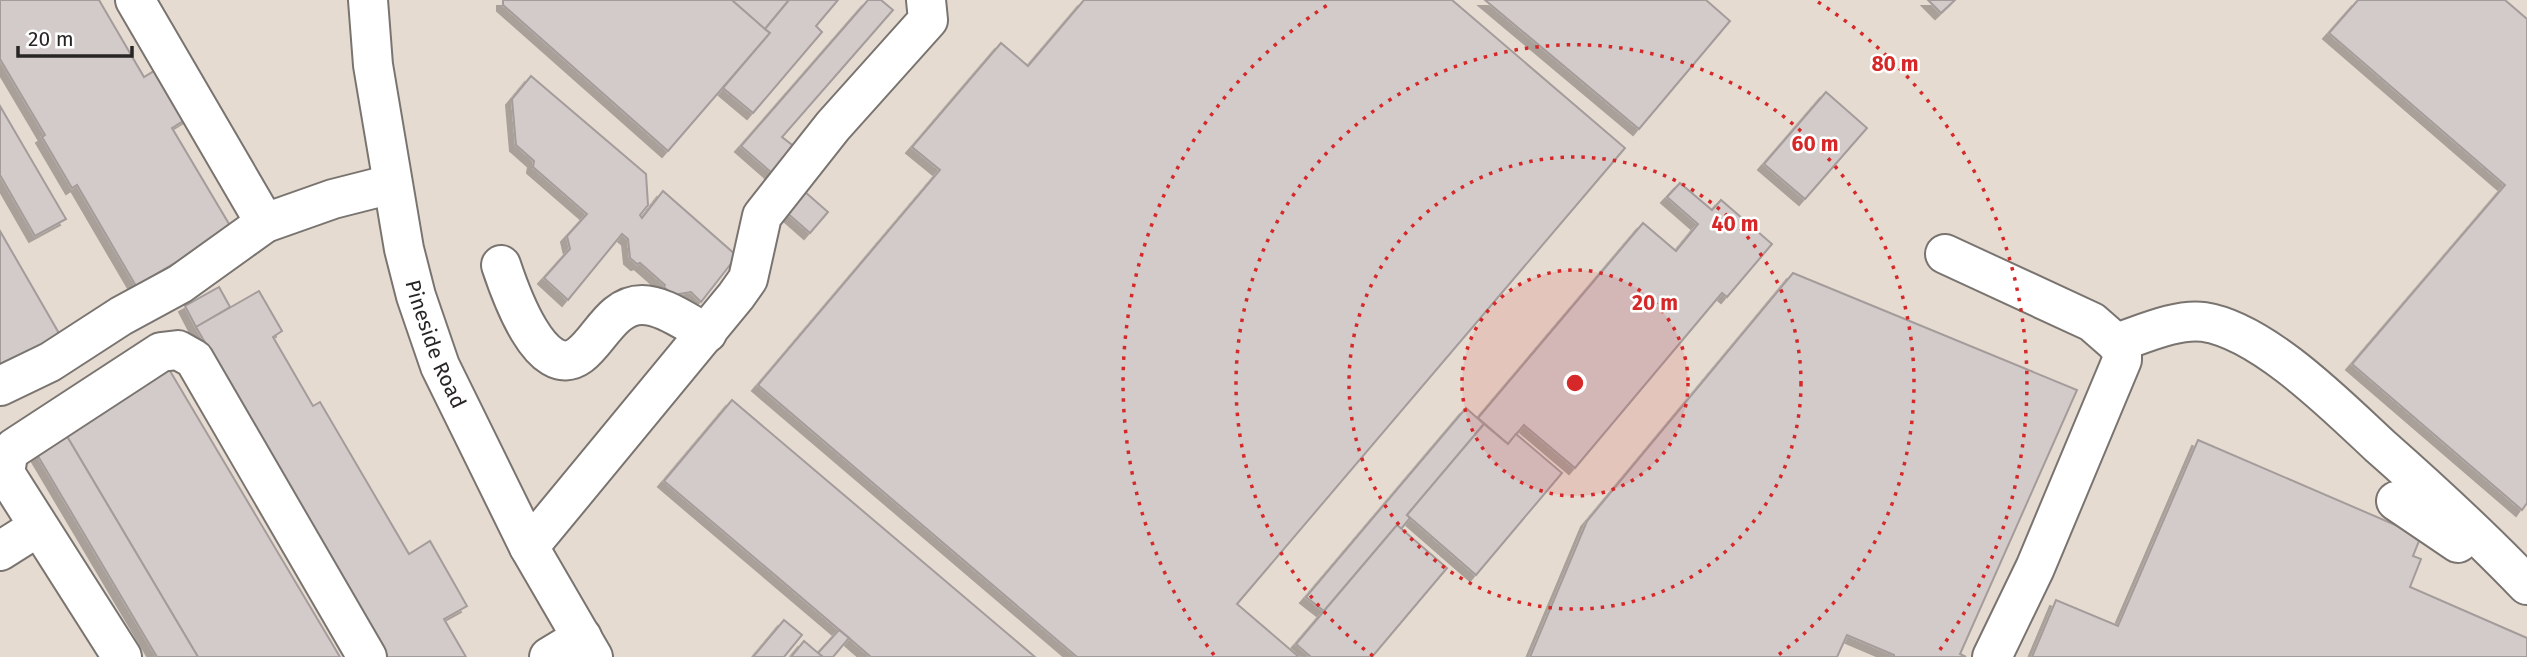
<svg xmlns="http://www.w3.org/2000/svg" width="2527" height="657" font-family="'Fira Sans',sans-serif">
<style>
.built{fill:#e6dbd1}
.building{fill:#d3cbca;stroke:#a49c9b;stroke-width:2;filter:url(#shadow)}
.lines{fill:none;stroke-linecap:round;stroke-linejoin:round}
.minor-casing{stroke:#797470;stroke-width:42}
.minor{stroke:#fff;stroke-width:38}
.ring{fill:none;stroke:#d62828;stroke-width:3.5;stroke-dasharray:3.5 7}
.labels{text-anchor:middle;stroke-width:5;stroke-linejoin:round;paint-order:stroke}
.street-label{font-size:21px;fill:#272624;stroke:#fff}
.centre{fill:#d62828;stroke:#fff;stroke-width:3.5}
.ring-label{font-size:21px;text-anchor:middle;font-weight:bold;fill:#d62828;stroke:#fff;stroke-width:5;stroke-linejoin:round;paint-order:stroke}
</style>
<defs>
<filter id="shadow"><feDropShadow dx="-6" dy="6" stdDeviation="0" flood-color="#0004"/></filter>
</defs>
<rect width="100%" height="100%" fill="#eee9e4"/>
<rect class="built" x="0" y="0" width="2527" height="657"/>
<g class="building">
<path d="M0 0H99L144 77 167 63 196 113 172 128 232 229 136 286 77 185 72 188 42 137 45 135 0 59Z"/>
<path d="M503 0H732L770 33 668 151 503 5Z"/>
<path d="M732 0H789L765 29Z"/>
<path d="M789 0H838L816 26 822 32 753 113 723 88 770 33 765 29Z"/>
<path d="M868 0H881L893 10 782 137 796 148 773 174 741 146Z"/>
<path d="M1084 0H1452L1625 148 1237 604 1299 657H1077L758 385 940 170 912 147 1001 43 1028 66Z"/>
<path d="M1485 0H1706L1730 21 1639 129Z"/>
<path d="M1928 0H1955L1941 13Z"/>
<path d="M2358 0H2505L2527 19V503L2522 510 2352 364 2505 185 2329 33Z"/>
<path d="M531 76 646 174 648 205 640 215 642 218 663 191 737 256 701 302 691 292 673 295 664 287 665 285 640 263 637 264 630 258 628 239 622 234 568 300 544 278 570 249 567 236 587 214 533 167 534 161 516 145 512 99Z"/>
<path d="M1826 92 1867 128 1805 199 1764 164Z"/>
<path d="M0 106 66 219 35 236 0 175Z"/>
<path d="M1680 183 1712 210 1721 200 1772 244 1727 297 1722 293 1575 468 1524 425 1508 444 1478 418 1643 223 1676 251 1698 224 1667 197Z"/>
<path d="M796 184 828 212 810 233 778 205Z"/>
<path d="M0 231 60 335 0 370Z"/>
<path d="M1793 273 2077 390 1960 654 1966 657H1894V655L1847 635 1837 657H1530L1587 521Z"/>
<path d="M219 287 230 307 196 327 185 306Z"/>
<path d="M259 291 282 331 273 337 313 406 320 402 409 554 430 541 467 606 444 619 466 657H381L378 640 196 327Z"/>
<path d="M167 366 340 657H198L62 428Z"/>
<path d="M732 400 1035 657H871L849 638 664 481Z"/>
<path d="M1466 408 1484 424 1407 515 1410 518 1401 529 1397 525 1324 611 1306 597Z"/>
<path d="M1484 424 1508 444 1516 434 1562 473 1476 575 1407 515Z"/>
<path d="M62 428 198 657H157L32 446Z"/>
<path d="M2198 440 2421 536 2413 556 2421 559 2410 587 2527 638V657H2032L2056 600 2118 626Z"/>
<path d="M1397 525 1447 568 1372 657H1311L1296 644Z"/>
<path d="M784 620 802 635 784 657H753Z"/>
<path d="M839 630 849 638 833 657H823L818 653Z"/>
<path d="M804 641 818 653 823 657H791Z"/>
</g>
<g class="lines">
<defs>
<g id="minor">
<path d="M135 0 265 223"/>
<path id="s1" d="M368 0 373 65 404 249 416 296 440 366 529 547 593 657"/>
<path d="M1945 254 2092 322 2116 343 2122 352V360L2035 568 1992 657"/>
<path d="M501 265C509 289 541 384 580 355 600 340 612 305 642 305 664 305 688 324 707 333"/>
<path d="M2116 343C2141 335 2177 318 2204 322 2263 331 2337 406 2380 446 2431 491 2480 536 2527 585"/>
<path d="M0 386 50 362 121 316 180 284 265 223 333 199 392 184"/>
<path d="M2396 501 2458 543"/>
<path d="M529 547 736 296 748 279 762 216 833 126 928 20 926 0"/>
<path d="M0 551 38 527"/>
<path d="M122 657 5 473 8 455 14 448 161 352 178 350 194 359 367 657"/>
<path d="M549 657 582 637"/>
</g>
</defs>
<use href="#minor" class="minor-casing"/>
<use href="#minor" class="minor"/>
</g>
<circle cx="1575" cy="383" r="113" fill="#d62828" fill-opacity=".12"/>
<g class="ring">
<circle cx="1575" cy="383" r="113"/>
<circle cx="1575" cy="383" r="226"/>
<path d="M1373 656A339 339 0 1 1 1777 656"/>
<path d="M1214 655A452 452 0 0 1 1332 2M1818 2A452 452 0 0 1 1936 655"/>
</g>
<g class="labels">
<g class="street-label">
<text dy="7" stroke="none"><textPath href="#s1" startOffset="352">Pineside Road</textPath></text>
</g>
</g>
<circle cx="1575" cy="383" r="10" class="centre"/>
<g class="ring-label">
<text x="1895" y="71">80 m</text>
<text x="1815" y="151">60 m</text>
<text x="1735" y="231">40 m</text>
<text x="1655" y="310">20 m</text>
</g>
<path d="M18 46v10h114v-10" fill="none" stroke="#272624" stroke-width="3.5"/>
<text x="28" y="46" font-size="21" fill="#272624" stroke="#ffffff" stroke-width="5" paint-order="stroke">20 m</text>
</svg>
